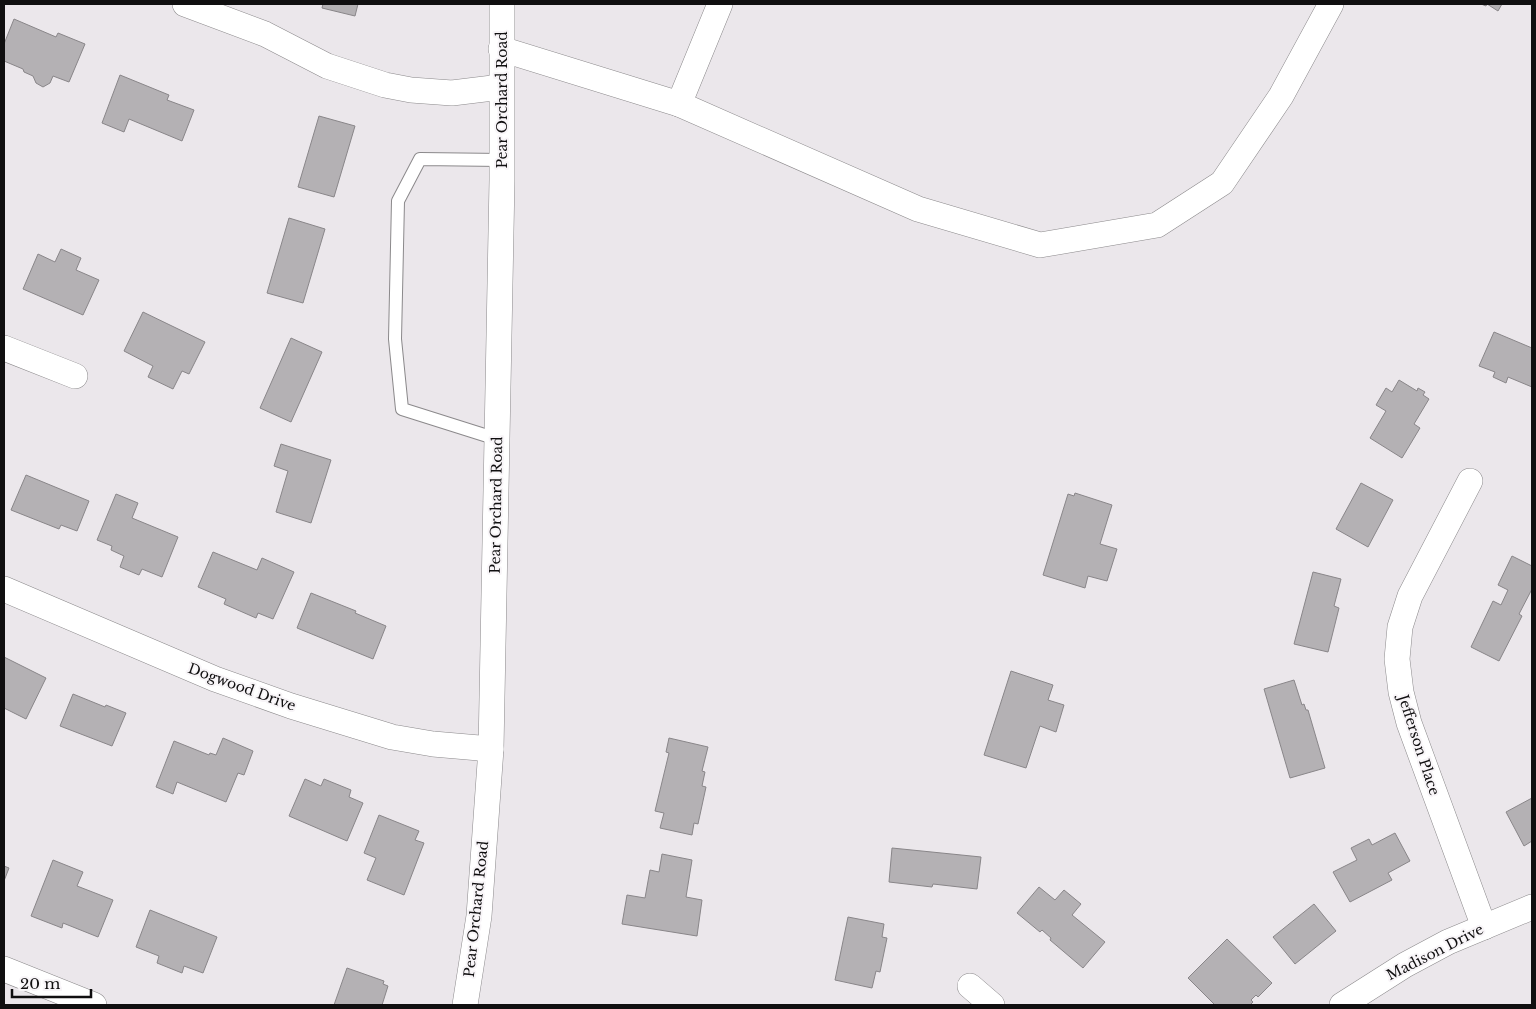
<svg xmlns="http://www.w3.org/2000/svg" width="1536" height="1009" font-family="'Libre Baskerville',serif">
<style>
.building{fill:#b4b1b4;stroke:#898689}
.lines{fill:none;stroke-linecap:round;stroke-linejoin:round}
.service-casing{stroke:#8b898b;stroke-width:14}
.minor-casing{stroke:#8b898b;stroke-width:26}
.service{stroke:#fff;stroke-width:12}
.minor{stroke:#fff;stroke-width:25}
.labels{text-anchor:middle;stroke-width:4;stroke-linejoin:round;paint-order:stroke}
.street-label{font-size:14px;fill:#100f10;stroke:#f8f5f8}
</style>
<rect width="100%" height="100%" fill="#ebe7eb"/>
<g class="building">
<path d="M323 4H358L355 16 322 8Z"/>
<path d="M1481 4H1502L1498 11 1487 4 1486 6Z"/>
<path d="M14 19 56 37 58 33 85 44 69 82 53 76 50 83 43 87 36 83 33 76 24 72 23 69 4 61V44Z"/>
<path d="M120 75 169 95 167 100 194 110 182 141 129 119 124 132 102 123Z"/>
<path d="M319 116 355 126 334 197 298 187Z"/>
<path d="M289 218 325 229 303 303 267 293Z"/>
<path d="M61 249 81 258 76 270 99 280 83 315 23 289 38 254 55 262Z"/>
<path d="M143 312 205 342 189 374 182 371 173 389 148 377 153 366 124 351Z"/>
<path d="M1494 332 1532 348V387L1508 377 1506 383 1493 377 1495 372 1479 366Z"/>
<path d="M291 338 322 352 291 422 260 408Z"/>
<path d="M1399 380 1417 391 1418 388 1425 392 1423 395 1429 399 1414 424 1420 428 1402 458 1370 438 1386 411 1376 405 1386 388 1392 392Z"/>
<path d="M281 444 331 460 311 523 276 512 288 471 274 466Z"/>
<path d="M26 475 89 501 77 531 61 525 59 529 11 510Z"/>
<path d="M1361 483 1393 500 1368 547 1336 529Z"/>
<path d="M1075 493 1112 505 1100 544 1117 549 1107 581 1088 576 1085 588 1043 575 1068 494 1074 496Z"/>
<path d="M116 494 138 503 132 518 178 537 162 577 142 569 139 575 120 567 124 556 111 550 112 546 97 540Z"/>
<path d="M213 552 257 570 262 558 294 572 273 619 258 613 256 618 224 604 226 599 198 587Z"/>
<path d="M1512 556 1532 566V589L1519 614 1522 616 1499 661 1471 647 1493 601 1501 605 1508 590 1498 585Z"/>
<path d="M1313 572 1341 579 1334 606 1339 608 1328 652 1294 644Z"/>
<path d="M311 593 356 611 355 613 386 626 373 659 297 628Z"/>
<path d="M4 657 46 678 26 719 4 708Z"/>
<path d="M1011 671 1053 685 1048 700 1064 705 1056 732 1040 726 1026 768 984 755Z"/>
<path d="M1294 680 1302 705 1304 704 1306 710H1308L1325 768 1290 778 1264 689Z"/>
<path d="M73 694 105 707 106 705 126 713 112 746 60 726Z"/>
<path d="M223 738 253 751 244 775 238 773 226 802 177 782 173 794 156 787 174 741 209 755 210 753 216 755Z"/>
<path d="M669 738 708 747 702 771 705 772 702 786 706 787 698 824 694 823 692 835 660 828 664 813 655 811 669 753 666 752Z"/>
<path d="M305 779 321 786 324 779 351 790 349 797 363 803 347 841 289 816Z"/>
<path d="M1532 798V841L1524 846 1506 812Z"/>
<path d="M379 815 419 831 415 840 424 843 404 895 367 880 376 858 364 853Z"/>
<path d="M1395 833 1410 861 1388 873 1392 880 1350 902 1333 872 1357 860 1351 848 1369 839 1372 845Z"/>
<path d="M892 848 981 857 977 889 933 884 932 887 889 882Z"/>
<path d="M662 854 692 860 686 897 702 900 697 936 622 924 627 895 645 898 650 870 659 872Z"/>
<path d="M53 860 83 872 77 886 113 900 98 937 63 923 62 928 31 916Z"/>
<path d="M4 866 9 868 4 881Z"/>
<path d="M1039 887 1055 900 1064 890 1081 904 1072 915 1105 942 1083 968 1050 940 1051 938 1042 930 1040 932 1017 913Z"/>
<path d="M1314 904 1336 931 1295 964 1273 937Z"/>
<path d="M150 910 217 937 203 973 184 966 182 973 157 963 159 956 136 947Z"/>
<path d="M848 917 884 924 882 937 887 938 880 972 876 971 872 988 835 980Z"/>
<path d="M1227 939 1272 983 1258 997 1256 995 1251 1000 1253 1002 1250 1005H1215L1188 978Z"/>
<path d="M347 968 384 981 383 984 388 986 382 1005H334Z"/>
</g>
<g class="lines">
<defs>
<path id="service" d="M497 439 402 409 395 339 398 201 420 159 502 160"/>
<g id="minor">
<path d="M185 4 265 34 327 66 385 85 411 90 452 93 501 87"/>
<path d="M501 49 679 104 720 4"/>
<path d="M679 104 918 209 1040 245 1157 225 1222 183 1281 96 1331 4"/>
<path d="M4 348 75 376"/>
<path d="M1470 481 1410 596 1400 627 1397 659 1401 692 1409 723 1484 927"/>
<path d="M4 589 215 679 291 706 392 737 433 744 491 749"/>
<path d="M4 969 94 1005"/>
<path d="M970 986 992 1005"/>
<path d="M465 1005 479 916 491 749 502 180V4"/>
<path d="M1342 1005 1405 965 1448 942 1532 907"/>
</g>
</defs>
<use href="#service" class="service-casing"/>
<use href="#minor" class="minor-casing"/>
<use href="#service" class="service"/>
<use href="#minor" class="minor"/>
</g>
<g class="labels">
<g class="street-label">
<text transform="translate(502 100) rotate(-90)" y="5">Pear Orchard Road</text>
<text transform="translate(496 505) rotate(-89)" y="5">Pear Orchard Road</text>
<text transform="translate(242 687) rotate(20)" y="5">Dogwood Drive</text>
<text transform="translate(1419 745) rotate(72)" y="5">Jefferson Place</text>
<text transform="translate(476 909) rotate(-84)" y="5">Pear Orchard Road</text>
<text transform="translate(1435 952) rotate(-27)" y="5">Madison Drive</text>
</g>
</g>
<rect width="1536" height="1009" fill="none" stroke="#100f10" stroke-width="10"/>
<path d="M12 989v8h79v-8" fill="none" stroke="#100f10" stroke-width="2.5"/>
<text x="20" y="989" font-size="15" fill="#100f10" stroke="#f8f5f8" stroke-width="4" paint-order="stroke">20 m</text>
</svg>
